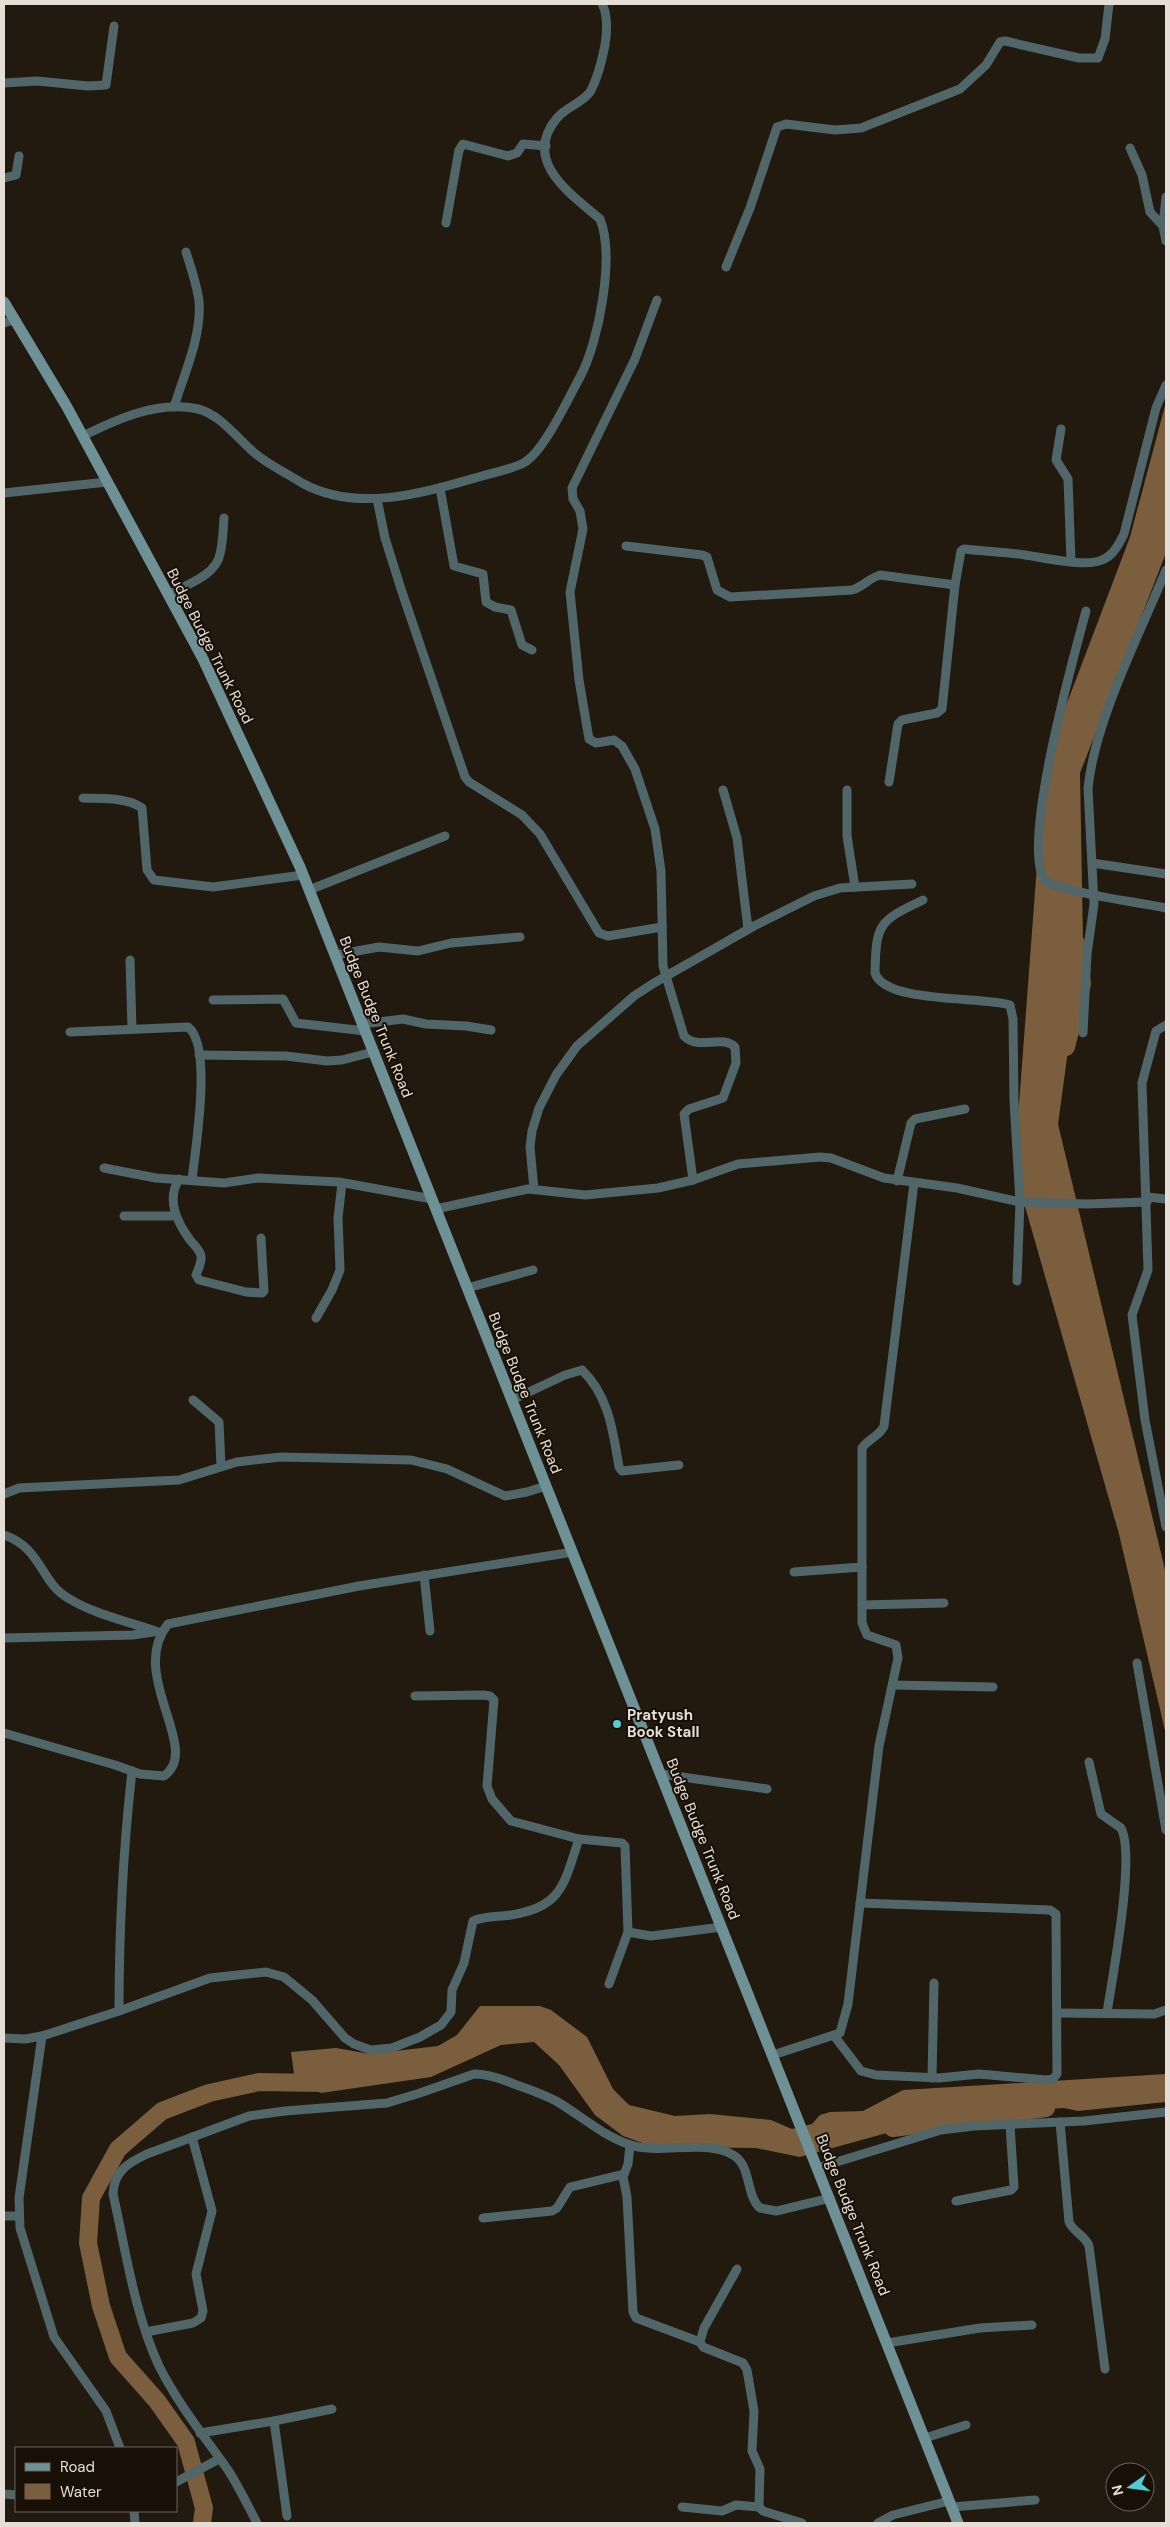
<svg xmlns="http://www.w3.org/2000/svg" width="1170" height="2527" font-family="'DM Sans',sans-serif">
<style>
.water{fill:#7a5e3d}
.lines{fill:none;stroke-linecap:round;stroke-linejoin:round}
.river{stroke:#7a5e3d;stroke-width:18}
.street{stroke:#506669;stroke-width:9}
.secondary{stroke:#6d9195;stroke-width:11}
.poi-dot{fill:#52cbd8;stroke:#181007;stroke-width:2}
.labels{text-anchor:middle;stroke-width:4;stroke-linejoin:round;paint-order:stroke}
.street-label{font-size:15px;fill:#e4ded7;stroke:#181007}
.poi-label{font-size:15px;font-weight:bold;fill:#e4ded7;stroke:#181007;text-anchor:start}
</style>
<rect width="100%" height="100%" fill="#22190f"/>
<g class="water">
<path d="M1166 402V553L1080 773 1083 941 1058 1124 1166 1574V1735L1119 1534 1024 1203 1018 1118 1044 772 1050 748 1130 537Z"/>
<path d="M480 2006H540L551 2010 587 2037 613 2089 629 2105 675 2116 710 2114 771 2120 792 2129 812 2124 820 2115 830 2112 863 2111 903 2090 1166 2074V2102L1078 2111 1064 2108 952 2115 800 2157 756 2148 654 2147 623 2136 595 2115 559 2065 534 2042 501 2045 431 2077 321 2093 301 2083 294 2074 291 2052 336 2048 370 2054 438 2046 457 2035Z"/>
</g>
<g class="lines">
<g class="river">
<path d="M1066 1047 1082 984 1076 943"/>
<path d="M893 2128 1046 2108"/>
<path d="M202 2523 204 2508 186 2442 157 2401 118 2357 101 2306 88 2243 91 2198 118 2149 162 2111 209 2093 259 2082 323 2083"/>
</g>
<g class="street">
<path d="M4 83 37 81 88 86 106 85 114 26"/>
<path d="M1130 148 1142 175 1150 212 1163 226 1166 241"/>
<path d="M4 178 16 175 19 156"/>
<path d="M446 223 459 150 463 144 508 156 517 153 523 144 546 146"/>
<path d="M1163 226 1166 197"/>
<path d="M726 267 750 208 777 127 786 124 835 130 861 128 960 89 986 65 1000 42 1005 41 1079 58H1098L1105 39 1109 4"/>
<path d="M657 300 635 359 572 488 573 499 580 511 583 529 570 592 579 680 589 739 596 743 614 740 622 746 635 769 655 829 661 871 663 966 684 1036C698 1051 723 1034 735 1047L736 1063 723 1098 689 1109 684 1114 693 1180"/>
<path d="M4 323 14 320"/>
<path d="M174 407C184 374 202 336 199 301 197 285 191 268 186 252"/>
<path d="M1061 429 1056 460 1068 479 1071 561"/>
<path d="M83 436C117 419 159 400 198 409 222 415 239 441 257 455 271 466 288 474 302 483 358 514 426 492 482 476 495 472 514 469 525 462 544 451 569 397 580 377 599 342 615 256 600 219 571 194 521 161 557 118 566 107 582 103 590 92 598 78 602 60 605 45 607 33 608 14 602 4"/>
<path d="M440 488 454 566 483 574 486 602 495 607 511 610 522 645 532 650"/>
<path d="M4 493 107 482"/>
<path d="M377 499 385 538 401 589 465 777 469 782 522 815 540 834 599 933 608 936 662 927"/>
<path d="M626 546 702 555 707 557 717 590 730 597 852 590C863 587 869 578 880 575L955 585"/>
<path d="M168 595C185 585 216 576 220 554 223 543 223 530 224 518"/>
<path d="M1086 611C1076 648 1016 860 1047 882 1052 885 1060 886 1065 888 1098 898 1132 901 1166 908"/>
<path d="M889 782 898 724 902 720 937 713 942 709 955 585 961 551 964 549C982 551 1000 552 1018 554 1037 556 1085 568 1102 560 1113 556 1119 544 1124 534L1156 408 1166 385"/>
<path d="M723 790 737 838 748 929"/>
<path d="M847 790V836L855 887"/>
<path d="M83 798C101 799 127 797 142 808L147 870 154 880 213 887 303 875"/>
<path d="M1092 863 1166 874"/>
<path d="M309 890 445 836"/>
<path d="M923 900C879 921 876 923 875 973 885 1004 983 996 1010 1005L1013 1019 1014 1101 1020 1202 1017 1281"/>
<path d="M335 955 379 947 418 951 451 943 520 937"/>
<path d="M130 960 132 1029"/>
<path d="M213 1000 283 999 296 1023 365 1031"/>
<path d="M362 1024 403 1019 426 1024 466 1026 491 1030"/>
<path d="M1166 1025 1156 1031 1142 1083 1148 1270 1132 1315 1145 1420 1166 1527"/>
<path d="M70 1032 188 1027C213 1045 195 1151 192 1180"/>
<path d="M1083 1033 1087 954 1094 904 1088 788C1095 720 1140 634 1166 570"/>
<path d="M199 1055 286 1056 327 1061 342 1060 373 1052"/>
<path d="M104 1168 156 1178 224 1183 258 1178 339 1182 432 1199"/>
<path d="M179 1179C166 1200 177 1222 190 1240 194 1245 200 1250 201 1256 202 1262 198 1270 196 1275L199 1280 246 1292 262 1293 264 1291 261 1238"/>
<path d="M897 1181 911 1123 915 1119 965 1109"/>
<path d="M534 1189 530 1147 532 1131 539 1108 556 1075 577 1046 634 996 654 983 754 926 814 896 840 888 912 884"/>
<path d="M1147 1197 1166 1199"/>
<path d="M436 1209 528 1189 585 1195 658 1188 693 1180 738 1164 820 1157 831 1158 884 1178 957 1188 1020 1202 1086 1204 1147 1202"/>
<path d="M124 1216H176"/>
<path d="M467 1288 533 1270"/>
<path d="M316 1318 332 1290 340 1270 338 1218 342 1183"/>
<path d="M193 1400 219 1422 221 1466"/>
<path d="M512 1400 565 1375 582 1370C609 1396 613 1432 619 1467L622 1471 679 1465"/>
<path d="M4 1494 19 1488 179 1480 237 1462 281 1457 411 1460 447 1469 505 1496 527 1492 546 1486"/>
<path d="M4 1535C42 1548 40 1582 68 1598 95 1615 131 1622 161 1633"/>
<path d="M794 1572 862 1567"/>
<path d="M424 1575 430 1631"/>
<path d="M862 1605 944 1603"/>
<path d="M4 1638 133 1635 153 1632"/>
<path d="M1137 1663 1166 1830"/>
<path d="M893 1685 993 1687"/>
<path d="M415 1696 483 1695 490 1696 494 1700 487 1786 492 1799 511 1821 579 1839 622 1843 625 1846 628 1932 609 1984"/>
<path d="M4 1733 115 1765 140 1774 164 1776C203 1749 127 1675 168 1624L359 1586 573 1552"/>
<path d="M1089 1762 1101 1814 1121 1828C1136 1856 1112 1978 1107 2013"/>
<path d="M661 1774 767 1789"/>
<path d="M628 1932 651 1936 722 1927"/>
<path d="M119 2011C119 1931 123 1851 132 1771"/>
<path d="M1058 2013 1154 2014 1166 2010"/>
<path d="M42 2036 19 2198 20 2228 54 2337 106 2411 120 2448"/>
<path d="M835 2037 861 2071 876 2075 939 2078 979 2074 1047 2080 1053 2079 1057 2074 1056 1914 1050 1910 860 1903"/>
<path d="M4 2038 25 2039 42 2036 119 2011 210 1978 266 1972 284 1977 312 2000 345 2038 354 2044 371 2050 392 2048 420 2037 441 2025 451 2012 452 1990 464 1963 473 1921C484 1916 499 1917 511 1915 563 1907 564 1883 579 1839"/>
<path d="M773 2055 840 2033 848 2004 879 1746 898 1658 896 1645 867 1635 862 1623V1448C868 1439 880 1436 884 1426L914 1183"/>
<path d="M932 2078 934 1983"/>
<path d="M1060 2122 1069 2222C1074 2233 1085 2235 1089 2246L1105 2369"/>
<path d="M630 2145 628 2164 623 2177 627 2197 633 2312 636 2318 700 2342"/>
<path d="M817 2168 941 2130 974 2126 1084 2121 1166 2112"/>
<path d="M956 2201 1011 2190 1014 2187 1010 2125"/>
<path d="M4 2216H19"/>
<path d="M483 2218 552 2211 557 2208 570 2187 624 2174"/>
<path d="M737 2269 704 2328 700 2342 703 2347 743 2363 747 2370 754 2411 752 2451 760 2469 759 2507 763 2511 802 2523"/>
<path d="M146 2332 193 2323 201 2318 203 2311 196 2274 212 2211 192 2137"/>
<path d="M887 2343 980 2328 1032 2325"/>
<path d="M274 2421 287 2516"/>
<path d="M200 2433 274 2421 332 2409"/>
<path d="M925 2438 966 2425"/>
<path d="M176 2482 219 2459"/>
<path d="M4 2494 16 2495"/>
<path d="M682 2507 722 2511 736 2505 759 2507"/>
<path d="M952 2507 1035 2500"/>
<path d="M134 2511 135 2523"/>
<path d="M257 2523C248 2506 239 2487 228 2470 204 2436 178 2404 159 2366 134 2312 126 2251 113 2194 114 2171 128 2163 147 2154L249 2116 285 2111 387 2103 420 2093 474 2074C488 2074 500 2078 514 2084 528 2089 543 2094 556 2101 580 2115 602 2135 628 2144 659 2156 703 2138 733 2155 752 2166 745 2194 760 2208L776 2211 830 2198"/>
<path d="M878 2523 893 2515 949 2501"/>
</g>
<path class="secondary" d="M4 302 67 407 203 659 300 867 958 2523"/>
</g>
<circle class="poi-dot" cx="617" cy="1724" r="5"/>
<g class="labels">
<g class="street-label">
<text transform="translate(210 646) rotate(63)" y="5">Budge Budge Trunk Road</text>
<text transform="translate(376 1017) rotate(68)" y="5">Budge Budge Trunk Road</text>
<text transform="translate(525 1393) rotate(68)" y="5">Budge Budge Trunk Road</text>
<text transform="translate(703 1839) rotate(68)" y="5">Budge Budge Trunk Road</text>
<text transform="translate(853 2215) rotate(68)" y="5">Budge Budge Trunk Road</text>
</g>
<g class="poi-label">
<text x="627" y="1720">Pratyush<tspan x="627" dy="17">Book Stall</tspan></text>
</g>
</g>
<rect width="1170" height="2527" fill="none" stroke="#e4ded7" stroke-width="10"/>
<rect x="15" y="2447" width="162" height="65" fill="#181007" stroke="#6a625a"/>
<rect x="25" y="2463" width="25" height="8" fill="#6d9195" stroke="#6a625a"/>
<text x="60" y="2472" font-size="15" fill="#e4ded7">Road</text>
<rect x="25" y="2484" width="25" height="15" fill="#7a5e3d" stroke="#6a625a"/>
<text x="60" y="2497" font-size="15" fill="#e4ded7">Water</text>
<g transform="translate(1130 2487) rotate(256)"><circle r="24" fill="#181007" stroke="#6a625a"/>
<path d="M0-4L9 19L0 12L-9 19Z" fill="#52cbd8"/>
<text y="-8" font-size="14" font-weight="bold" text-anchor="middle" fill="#e4ded7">N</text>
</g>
</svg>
